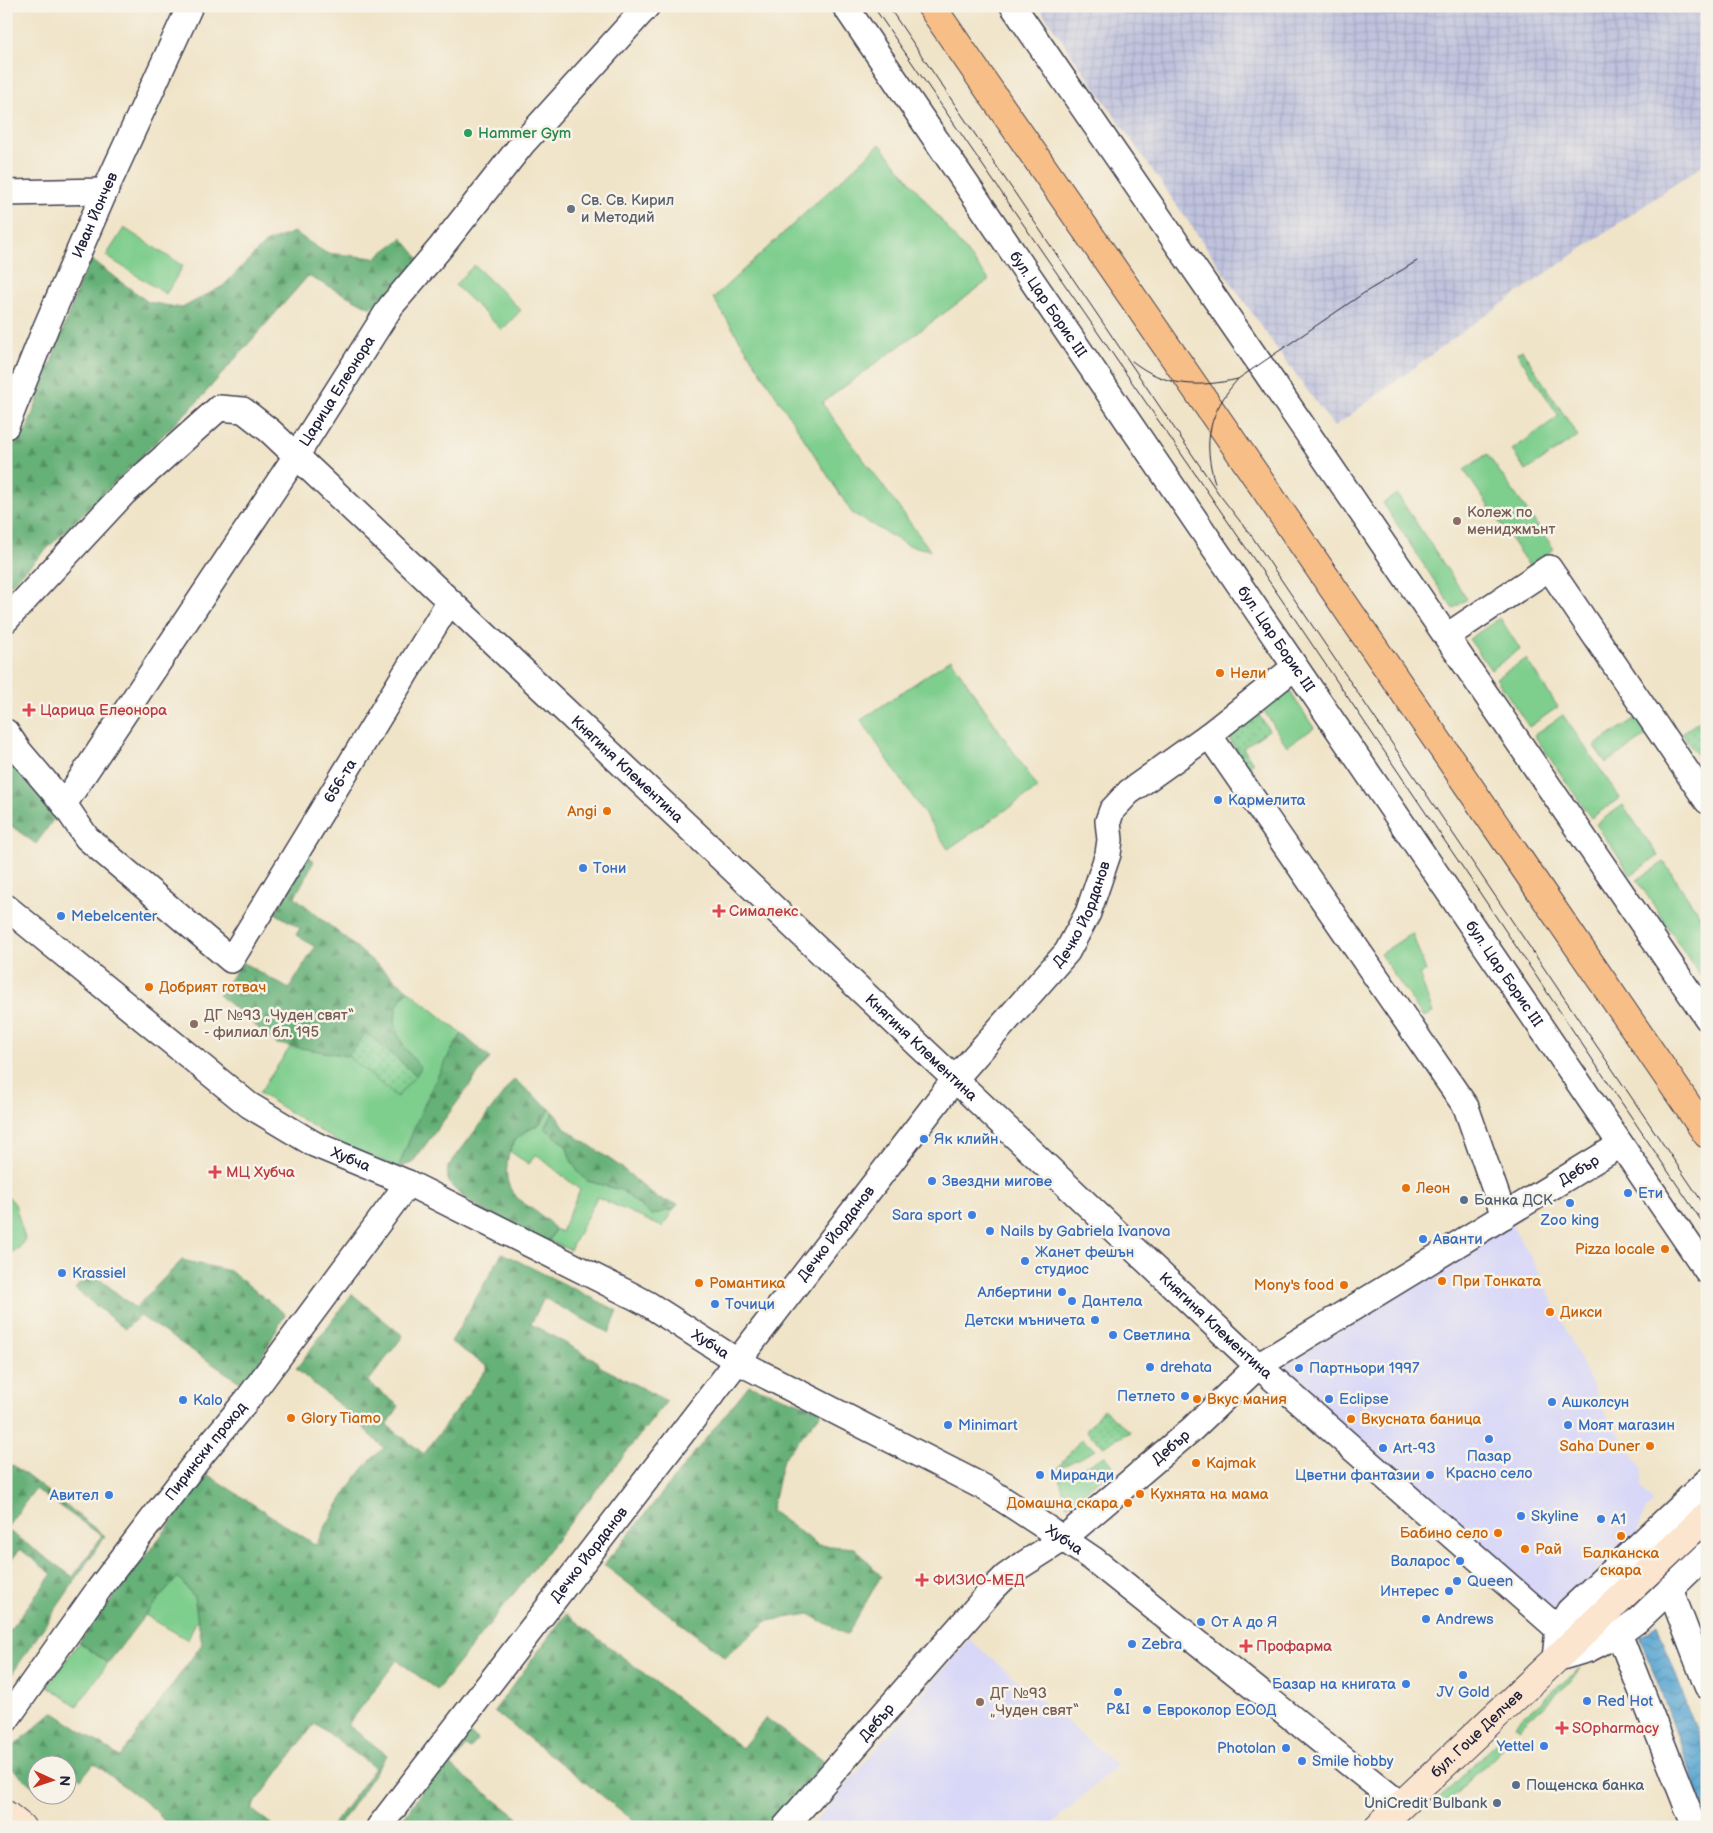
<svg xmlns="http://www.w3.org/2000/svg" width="1713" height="1833" font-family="'Balsamiq Sans',sans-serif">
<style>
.built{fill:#d8d7f8}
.industrial{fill:url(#industrial-grid)}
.grass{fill:#7ece8d;stroke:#507864}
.forest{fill:url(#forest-firs);stroke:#446a5a;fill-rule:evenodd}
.park{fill:url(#park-dots);stroke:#507864}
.water{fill:url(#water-waves);stroke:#3d6486}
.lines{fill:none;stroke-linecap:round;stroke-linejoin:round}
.street-casing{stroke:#413f50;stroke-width:28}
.secondary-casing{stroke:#413f50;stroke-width:30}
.primary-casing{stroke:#413f50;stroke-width:30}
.street{stroke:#fff;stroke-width:25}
.secondary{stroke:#fce5cf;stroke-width:28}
.primary{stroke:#f7be87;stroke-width:28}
.tram{stroke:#22223b;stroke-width:1}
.leisure-dot{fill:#2e9e5b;stroke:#f7f3e8;stroke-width:2}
.worship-dot{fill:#6b7280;stroke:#f7f3e8;stroke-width:2}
.education-dot{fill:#8d6e63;stroke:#f7f3e8;stroke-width:2}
.food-dot{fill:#e8710a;stroke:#f7f3e8;stroke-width:2}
.health-dot{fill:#e0444e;stroke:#f7f3e8;stroke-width:2}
.shop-dot{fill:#3f7fe0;stroke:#f7f3e8;stroke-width:2}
.service-dot{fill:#5c6f8a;stroke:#f7f3e8;stroke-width:2}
.labels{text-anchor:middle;stroke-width:5;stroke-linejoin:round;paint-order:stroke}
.leisure-label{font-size:15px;fill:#27864d;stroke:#f7f3e8;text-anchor:start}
.worship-label{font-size:15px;fill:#5b616d;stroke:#f7f3e8;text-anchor:start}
.street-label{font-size:15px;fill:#22223b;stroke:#f7f3e8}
.education-label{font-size:15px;fill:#785e54;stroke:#f7f3e8;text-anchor:start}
.food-label{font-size:15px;fill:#c56008;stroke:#f7f3e8;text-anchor:start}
.health-label{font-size:15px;fill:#be3a42;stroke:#f7f3e8;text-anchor:start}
.shop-label{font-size:15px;fill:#366cbe;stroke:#f7f3e8;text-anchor:start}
.service-label{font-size:15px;fill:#4e5e75;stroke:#f7f3e8;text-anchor:start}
</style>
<defs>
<pattern id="industrial-grid" width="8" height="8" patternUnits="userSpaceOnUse" patternTransform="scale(1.25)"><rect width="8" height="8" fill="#bfc2dd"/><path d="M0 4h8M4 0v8" fill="none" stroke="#a4a6bf"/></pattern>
<pattern id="forest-firs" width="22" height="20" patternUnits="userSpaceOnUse" patternTransform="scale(1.25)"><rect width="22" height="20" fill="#66b178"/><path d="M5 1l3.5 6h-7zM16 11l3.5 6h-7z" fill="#549064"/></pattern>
<pattern id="park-dots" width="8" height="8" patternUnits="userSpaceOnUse" patternTransform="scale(1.25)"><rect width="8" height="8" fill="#7ece8d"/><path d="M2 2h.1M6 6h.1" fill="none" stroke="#67a774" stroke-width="1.8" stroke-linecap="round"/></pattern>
<pattern id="water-waves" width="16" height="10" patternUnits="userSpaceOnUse" patternTransform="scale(1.25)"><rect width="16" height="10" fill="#58a5d1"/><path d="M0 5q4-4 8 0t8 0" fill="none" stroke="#4886ab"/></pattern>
</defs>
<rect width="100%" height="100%" fill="#f7f3e8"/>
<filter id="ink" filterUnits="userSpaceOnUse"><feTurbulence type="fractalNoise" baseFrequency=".02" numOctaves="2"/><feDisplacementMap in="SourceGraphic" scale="10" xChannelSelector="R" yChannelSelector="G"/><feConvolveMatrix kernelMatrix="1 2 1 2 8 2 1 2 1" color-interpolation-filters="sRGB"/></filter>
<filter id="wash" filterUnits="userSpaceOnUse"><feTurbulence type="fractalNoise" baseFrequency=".0096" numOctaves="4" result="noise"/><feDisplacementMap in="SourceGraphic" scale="20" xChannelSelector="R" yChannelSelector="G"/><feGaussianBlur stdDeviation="1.12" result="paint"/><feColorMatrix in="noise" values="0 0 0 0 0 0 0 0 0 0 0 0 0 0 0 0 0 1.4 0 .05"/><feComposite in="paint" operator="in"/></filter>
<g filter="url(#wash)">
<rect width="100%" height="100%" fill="#f0e4c8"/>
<g class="built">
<path d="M1507 1217 1536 1265 1603 1409 1642 1469 1641 1488 1654 1502 1645 1511 1636 1538 1551 1611 1278 1371Z"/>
<path d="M969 1639 1117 1765 1049 1827H811Z"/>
</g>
<path class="industrial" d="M1038 6H1707V162L1469 327 1334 427 1275 346Z"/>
<g class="grass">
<path d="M880 144 989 280 822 403 930 550 907 545 852 513 713 298Z"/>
<path d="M124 228 183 266 166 294 106 256Z"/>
<path d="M474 265 521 310 502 330 455 285Z"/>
<path d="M1522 350 1578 436 1526 471 1512 450 1559 416 1517 353Z"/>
<path d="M1487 454 1554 549 1529 566 1464 470Z"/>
<path d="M1397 494 1467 599 1453 609 1383 503Z"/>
<path d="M1500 618 1520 649 1491 670 1469 639Z"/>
<path d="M951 659 1038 788 948 849 861 720Z"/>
<path d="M1526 659 1558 707 1529 727 1496 678Z"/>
<path d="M1289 690 1314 728 1287 746 1262 708Z"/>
<path d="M1563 715 1620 798 1591 818 1534 735Z"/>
<path d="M1637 717 1649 734 1606 763 1594 746Z"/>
<path d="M1623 805 1658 856 1631 875 1596 824Z"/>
<path d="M1664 862 1707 926V976L1702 979 1637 880Z"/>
<path d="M1412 933 1426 971 1419 974 1433 1013 1423 1017 1380 954Z"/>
<path d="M408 990 462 1034C434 1076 417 1122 398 1168L343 1145 259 1093 291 1046 348 1056 397 1097 420 1068C407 1051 391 1034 396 1011 397 1003 404 996 408 990Z"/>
<path d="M550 1109 554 1112 545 1128 566 1145 571 1160 587 1181 621 1190 651 1215 674 1209 662 1227 597 1197 570 1250 549 1241 555 1229 561 1232 580 1190 536 1154 529 1164 509 1151 517 1138 529 1129 540 1124Z"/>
<path d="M6 1194 15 1204 25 1239 19 1248 6 1256Z"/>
<path d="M1081 1439 1096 1450 1057 1469Z"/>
<path d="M1105 1456 1115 1467 1067 1506 1060 1479Z"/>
<path d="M178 1576 194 1597 198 1617 188 1640 145 1615Z"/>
<path d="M79 1642 108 1663 77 1706 48 1686Z"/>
<path d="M1581 1667 1569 1683 1519 1728 1515 1724Z"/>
<path d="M1504 1735 1510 1741 1441 1808 1436 1802Z"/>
</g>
<g class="forest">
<path d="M294 232 326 253 375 258 402 238 420 260 371 308 308 276 199 400 6 589V444L27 429 89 258 148 302 182 308 223 286 265 243Z"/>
<path d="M9 754 58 813 36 844 6 822V758Z"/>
<path d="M308 856 314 861 295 897 408 990C404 996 397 1003 396 1011 391 1034 407 1051 421 1068L416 1075 366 1033 348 1056 277 1044 219 995 242 962 289 989 315 947 296 935 300 928 275 913Z"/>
<path d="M462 1034 490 1058 412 1163 398 1168C417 1122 434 1076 462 1034Z"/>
<path d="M514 1079 550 1109C547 1114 543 1121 538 1124 531 1130 522 1132 516 1140 510 1148 508 1155 507 1165 502 1203 536 1204 555 1229L548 1242C522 1229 468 1207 451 1185 447 1180 447 1174 448 1167Z"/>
<path d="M554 1112 566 1129 621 1167 658 1199 678 1204 674 1209 651 1215 621 1190 587 1181 578 1172 571 1160 566 1145 545 1128Z"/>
<path d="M502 1253 618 1311 609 1333 544 1298 531 1324 594 1359 601 1367 667 1401 437 1690 397 1660 348 1725 387 1755 338 1827H331L375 1768 315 1723 251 1809 275 1827H169L155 1810 94 1763 81 1779 70 1769 68 1772V1766H38L37 1790 8 1765 13 1747 53 1712 120 1757 202 1644 194 1597 178 1577 145 1615 108 1663 79 1642 208 1475 316 1545C332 1514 357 1469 384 1448L342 1407 296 1369 352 1294 403 1336 368 1382 399 1406 387 1425 424 1454 488 1367 451 1342Z"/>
<path d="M182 1260 230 1271 285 1314 246 1386 140 1316 125 1329 75 1289 90 1271 135 1308Z"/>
<path d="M749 1385 823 1411 783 1459 771 1511 818 1545 855 1548 881 1576 847 1635 809 1614 767 1621 725 1657 604 1565Z"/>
<path d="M13 1465 105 1536 6 1683V1635L52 1574 20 1549 6 1567V1468ZM35 1489 102 1536 73 1577 6 1529Z"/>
<path d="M566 1614 742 1748 766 1718 825 1762 767 1827H642L494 1711Z"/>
<path d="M464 1731 478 1739 470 1749 466 1746 451 1766 530 1827H397Z"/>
</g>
<g class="park">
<path d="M1257 712 1269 730 1243 748 1253 763 1248 767 1225 733Z"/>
<path d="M1707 716V770L1682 733Z"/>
<path d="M366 1033 416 1075 397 1097 348 1056Z"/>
<path d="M1103 1409 1131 1432 1103 1446 1086 1431Z"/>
</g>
<path class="water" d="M1657 1624 1707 1759V1816L1640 1636Z"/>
</g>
<g filter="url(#ink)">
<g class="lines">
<defs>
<g id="street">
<path id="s1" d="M845 6 1707 1271"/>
<path d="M1013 6 1265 371 1707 1018"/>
<path d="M6 193 105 191"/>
<path id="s2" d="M6 426 46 327 105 191 190 6"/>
<path id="s3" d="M6 620 124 493 219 408 243 410 270 431 1245 1354 1558 1629"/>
<path d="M1447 636 1549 568 1707 801"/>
<path id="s4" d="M6 732 19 751 64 804 87 838 231 960 449 602"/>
<path d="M1209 735 1466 1107 1504 1216"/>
<path id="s5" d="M64 804 296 456 391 306 441 247 523 143 647 6"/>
<path id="s6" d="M6 907 249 1105 314 1144 408 1183 633 1296 648 1304 737 1361 987 1489 1053 1532 1093 1559 1401 1805"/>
<path d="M1707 1481 1569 1611 1558 1629 1555 1659 1589 1649 1620 1633 1638 1620 1707 1554"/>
<path d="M1670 1589 1707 1686"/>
<path d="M1619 1634 1695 1827"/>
<path id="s7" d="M6 1720 99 1589 203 1453 247 1400 408 1183"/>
<path id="s8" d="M379 1827 954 1080 1067 952 1088 913 1108 854 1110 840 1108 821 1112 810 1129 792 1209 735 1295 667"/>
<path id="s9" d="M785 1827 992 1590 1005 1577 1019 1567 1063 1539 1192 1429 1258 1366 1620 1145"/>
</g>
<g id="secondary">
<path d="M6 1815 21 1827"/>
<path id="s10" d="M1378 1827 1707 1516"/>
</g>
<path id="primary" d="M931 6 1226 432 1707 1134"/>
</defs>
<use href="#street" class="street-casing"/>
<use href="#secondary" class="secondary-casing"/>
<use href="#primary" class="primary-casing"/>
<use href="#street" class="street"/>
<use href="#secondary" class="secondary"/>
<use href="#primary" class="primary"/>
<g class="tram">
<path d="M873 6 1284 603 1707 1229"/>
<path d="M888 6 1219 494 1253 538 1707 1209"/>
<path d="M1132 361C1165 387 1198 388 1238 379L1364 293 1417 261"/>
<path d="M1215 483C1202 441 1209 412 1238 379"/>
</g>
</g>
</g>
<circle class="leisure-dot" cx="468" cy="133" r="5"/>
<circle class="worship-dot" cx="571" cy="209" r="5"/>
<g class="education-dot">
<circle cx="1457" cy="521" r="5"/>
<circle cx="194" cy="1024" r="5"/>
<circle cx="980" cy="1702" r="5"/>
</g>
<g class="food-dot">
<circle cx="1220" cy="673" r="5"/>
<circle cx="607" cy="811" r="5"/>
<circle cx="149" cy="987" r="5"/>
<circle cx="1406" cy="1188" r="5"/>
<circle cx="1665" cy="1249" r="5"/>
<circle cx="1442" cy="1281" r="5"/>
<circle cx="699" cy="1283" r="5"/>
<circle cx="1344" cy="1285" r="5"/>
<circle cx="1550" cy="1312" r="5"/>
<circle cx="1197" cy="1399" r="5"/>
<circle cx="291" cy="1418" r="5"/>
<circle cx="1351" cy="1419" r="5"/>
<circle cx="1650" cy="1446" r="5"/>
<circle cx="1196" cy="1463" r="5"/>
<circle cx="1140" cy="1494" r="5"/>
<circle cx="1128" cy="1503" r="5"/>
<circle cx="1498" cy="1533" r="5"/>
<circle cx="1621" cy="1536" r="5"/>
<circle cx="1525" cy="1549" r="5"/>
</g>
<g class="health-dot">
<path d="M26.5 702.5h5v5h5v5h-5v5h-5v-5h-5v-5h5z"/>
<path d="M716.5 903.5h5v5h5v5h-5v5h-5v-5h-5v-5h5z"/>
<path d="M212.5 1164.5h5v5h5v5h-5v5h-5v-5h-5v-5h5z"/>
<path d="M919.5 1572.5h5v5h5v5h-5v5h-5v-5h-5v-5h5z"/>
<path d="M1243.5 1638.5h5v5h5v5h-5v5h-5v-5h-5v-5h5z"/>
<path d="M1559.5 1720.5h5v5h5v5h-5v5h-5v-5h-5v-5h5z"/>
</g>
<g class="shop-dot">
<circle cx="1218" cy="800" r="5"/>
<circle cx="583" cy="868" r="5"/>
<circle cx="61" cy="916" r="5"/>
<circle cx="924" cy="1139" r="5"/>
<circle cx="932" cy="1181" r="5"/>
<circle cx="1628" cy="1193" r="5"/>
<circle cx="1570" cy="1203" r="5"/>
<circle cx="972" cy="1215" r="5"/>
<circle cx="990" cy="1231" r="5"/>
<circle cx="1423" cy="1239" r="5"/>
<circle cx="1025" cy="1261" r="5"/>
<circle cx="62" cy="1273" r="5"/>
<circle cx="1062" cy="1292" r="5"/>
<circle cx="1072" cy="1301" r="5"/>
<circle cx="715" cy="1304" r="5"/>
<circle cx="1095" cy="1320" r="5"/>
<circle cx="1113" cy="1335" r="5"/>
<circle cx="1150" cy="1367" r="5"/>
<circle cx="1299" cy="1368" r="5"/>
<circle cx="1185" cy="1396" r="5"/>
<circle cx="1329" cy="1399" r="5"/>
<circle cx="183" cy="1400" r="5"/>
<circle cx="1552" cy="1402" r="5"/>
<circle cx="948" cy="1425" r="5"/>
<circle cx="1568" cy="1425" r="5"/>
<circle cx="1489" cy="1439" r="5"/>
<circle cx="1383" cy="1448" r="5"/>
<circle cx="1040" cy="1475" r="5"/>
<circle cx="1430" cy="1475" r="5"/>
<circle cx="109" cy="1495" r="5"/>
<circle cx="1521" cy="1516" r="5"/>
<circle cx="1601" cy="1519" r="5"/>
<circle cx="1460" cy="1561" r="5"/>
<circle cx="1457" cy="1581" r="5"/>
<circle cx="1449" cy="1591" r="5"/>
<circle cx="1426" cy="1619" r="5"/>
<circle cx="1201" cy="1622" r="5"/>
<circle cx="1132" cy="1644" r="5"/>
<circle cx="1463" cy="1675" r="5"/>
<circle cx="1406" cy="1684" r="5"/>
<circle cx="1118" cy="1692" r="5"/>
<circle cx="1587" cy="1701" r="5"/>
<circle cx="1147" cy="1710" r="5"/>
<circle cx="1544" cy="1746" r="5"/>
<circle cx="1286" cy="1748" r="5"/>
<circle cx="1302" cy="1761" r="5"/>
</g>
<g class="service-dot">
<circle cx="1464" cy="1200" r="5"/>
<circle cx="1516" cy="1785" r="5"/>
<circle cx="1497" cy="1803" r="5"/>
</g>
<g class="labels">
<g class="leisure-label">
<text x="478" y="138">Hammer Gym</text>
</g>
<g class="worship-label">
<text x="581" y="205">Св. Св. Кирил<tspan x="581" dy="17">и Методий</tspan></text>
</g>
<g class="street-label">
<text dy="5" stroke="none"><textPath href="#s2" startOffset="229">Иван Йончев</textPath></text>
<text dy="5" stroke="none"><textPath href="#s1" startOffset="361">бул. Цар Борис III</textPath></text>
<text dy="5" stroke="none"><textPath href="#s5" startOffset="495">Царица Елеонора</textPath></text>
<text dy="5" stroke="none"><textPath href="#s1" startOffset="766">бул. Цар Борис III</textPath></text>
<text dy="5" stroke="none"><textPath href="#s3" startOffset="851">Княгиня Клементина</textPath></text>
<text dy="5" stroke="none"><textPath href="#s4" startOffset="532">656-та</textPath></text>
<text dy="5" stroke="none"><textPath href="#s8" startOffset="1154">Дечко Йорданов</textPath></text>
<text dy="5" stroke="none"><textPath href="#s1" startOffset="1171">бул. Цар Борис III</textPath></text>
<text dy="5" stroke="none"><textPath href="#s3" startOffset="1256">Княгиня Клементина</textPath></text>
<text dy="5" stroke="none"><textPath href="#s6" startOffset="429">Хубча</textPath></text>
<text dy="5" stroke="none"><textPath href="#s9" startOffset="1039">Дебър</textPath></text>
<text dy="5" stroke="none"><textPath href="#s8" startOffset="749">Дечко Йорданов</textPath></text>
<text dy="5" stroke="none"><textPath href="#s3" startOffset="1661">Княгиня Клементина</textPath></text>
<text dy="5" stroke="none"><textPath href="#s6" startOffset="834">Хубча</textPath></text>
<text dy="5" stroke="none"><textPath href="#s9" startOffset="544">Дебър</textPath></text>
<text dy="5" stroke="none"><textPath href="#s7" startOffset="335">Пирински проход</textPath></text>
<text dy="5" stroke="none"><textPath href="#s6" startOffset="1239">Хубча</textPath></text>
<text dy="5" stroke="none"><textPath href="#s8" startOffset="344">Дечко Йорданов</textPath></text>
<text dy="5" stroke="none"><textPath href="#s9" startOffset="139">Дебър</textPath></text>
<text dy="5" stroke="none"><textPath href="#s10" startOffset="136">бул. Гоце Делчев</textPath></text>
</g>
<g class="education-label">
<text x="1467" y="517">Колеж по<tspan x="1467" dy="17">мениджмънт</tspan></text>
<text x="204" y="1020">ДГ №93 „Чуден свят“<tspan x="204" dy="17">- филиал бл. 195</tspan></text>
<text x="990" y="1698">ДГ №93<tspan x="990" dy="17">„Чуден свят“</tspan></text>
</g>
<g class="food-label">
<text x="1230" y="678">Нели</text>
<text x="597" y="816" text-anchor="end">Angi</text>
<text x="159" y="992">Добрият готвач</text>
<text x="1416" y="1193">Леон</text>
<text x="1655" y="1254" text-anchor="end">Pizza locale</text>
<text x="1452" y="1286">При Тонката</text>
<text x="709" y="1288">Романтика</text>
<text x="1334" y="1290" text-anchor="end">Mony's food</text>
<text x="1560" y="1317">Дикси</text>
<text x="1207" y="1404">Вкус мания</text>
<text x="301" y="1423">Glory Tiamo</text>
<text x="1361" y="1424">Вкусната баница</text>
<text x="1640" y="1451" text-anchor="end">Saha Duner</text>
<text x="1206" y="1468">Kajmak</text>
<text x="1150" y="1499">Кухнята на мама</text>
<text x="1118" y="1508" text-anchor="end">Домашна скара</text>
<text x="1488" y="1538" text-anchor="end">Бабино село</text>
<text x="1535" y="1554">Рай</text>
<text x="1621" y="1558" text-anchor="middle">Балканска<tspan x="1621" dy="17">скара</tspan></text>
</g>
<g class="health-label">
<text x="40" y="715">Царица Елеонора</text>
<text x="729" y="916">Сималекс</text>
<text x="226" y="1177">МЦ Хубча</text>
<text x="933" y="1585">ФИЗИО-МЕД</text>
<text x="1256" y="1651">Профарма</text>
<text x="1572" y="1733">SOpharmacy</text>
</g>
<g class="shop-label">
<text x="1228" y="805">Кармелита</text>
<text x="593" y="873">Тони</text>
<text x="71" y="921">Mebelcenter</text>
<text x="934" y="1144">Як клийн</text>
<text x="942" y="1186">Звездни мигове</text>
<text x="1638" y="1198">Ети</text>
<text x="962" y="1220" text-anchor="end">Sara sport</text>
<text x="1570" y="1225" text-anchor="middle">Zoo king</text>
<text x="1000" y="1236">Nails by Gabriela Ivanova</text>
<text x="1433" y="1244">Аванти</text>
<text x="1035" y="1257">Жанет фешън<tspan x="1035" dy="17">студиос</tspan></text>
<text x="72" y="1278">Krassiel</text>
<text x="1052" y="1297" text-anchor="end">Албертини</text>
<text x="1082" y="1306">Дантела</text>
<text x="725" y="1309">Точици</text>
<text x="1085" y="1325" text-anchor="end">Детски мъничета</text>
<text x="1123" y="1340">Светлина</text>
<text x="1160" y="1372">drehata</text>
<text x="1309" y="1373">Партньори 1997</text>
<text x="1175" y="1401" text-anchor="end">Петлето</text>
<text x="1339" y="1404">Eclipse</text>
<text x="193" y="1405">Kalo</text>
<text x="1562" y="1407">Ашколсун</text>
<text x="958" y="1430">Minimart</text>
<text x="1578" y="1430">Моят магазин</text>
<text x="1393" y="1453">Art-93</text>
<text x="1489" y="1461" text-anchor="middle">Пазар<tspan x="1489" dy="17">Красно село</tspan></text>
<text x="1050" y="1480">Миранди</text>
<text x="1420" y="1480" text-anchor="end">Цветни фантазии</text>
<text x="99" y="1500" text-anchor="end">Авител</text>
<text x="1531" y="1521">Skyline</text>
<text x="1611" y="1524">A1</text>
<text x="1450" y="1566" text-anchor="end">Валарос</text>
<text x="1467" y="1586">Queen</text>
<text x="1439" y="1596" text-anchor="end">Интерес</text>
<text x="1436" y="1624">Andrews</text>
<text x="1211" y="1627">От А до Я</text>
<text x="1142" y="1649">Zebra</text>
<text x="1396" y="1689" text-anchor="end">Базар на книгата</text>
<text x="1463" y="1697" text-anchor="middle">JV Gold</text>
<text x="1597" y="1706">Red Hot</text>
<text x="1118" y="1714" text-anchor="middle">P&amp;I</text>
<text x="1157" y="1715">Евроколор ЕООД</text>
<text x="1534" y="1751" text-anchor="end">Yettel</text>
<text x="1276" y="1753" text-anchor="end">Photolan</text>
<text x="1312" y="1766">Smile hobby</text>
</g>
<g class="service-label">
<text x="1474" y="1205">Банка ДСК</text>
<text x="1526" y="1790">Пощенска банка</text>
<text x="1487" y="1808" text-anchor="end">UniCredit Bulbank</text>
</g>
</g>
<rect width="1713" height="1833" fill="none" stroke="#f7f3e8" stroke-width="25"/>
<g transform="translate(52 1780) rotate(93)"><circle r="24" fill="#f7f3e8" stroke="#a29fa3"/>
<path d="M0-4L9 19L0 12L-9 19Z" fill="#c8321e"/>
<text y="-8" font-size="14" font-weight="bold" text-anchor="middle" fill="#22223b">N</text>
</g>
</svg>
